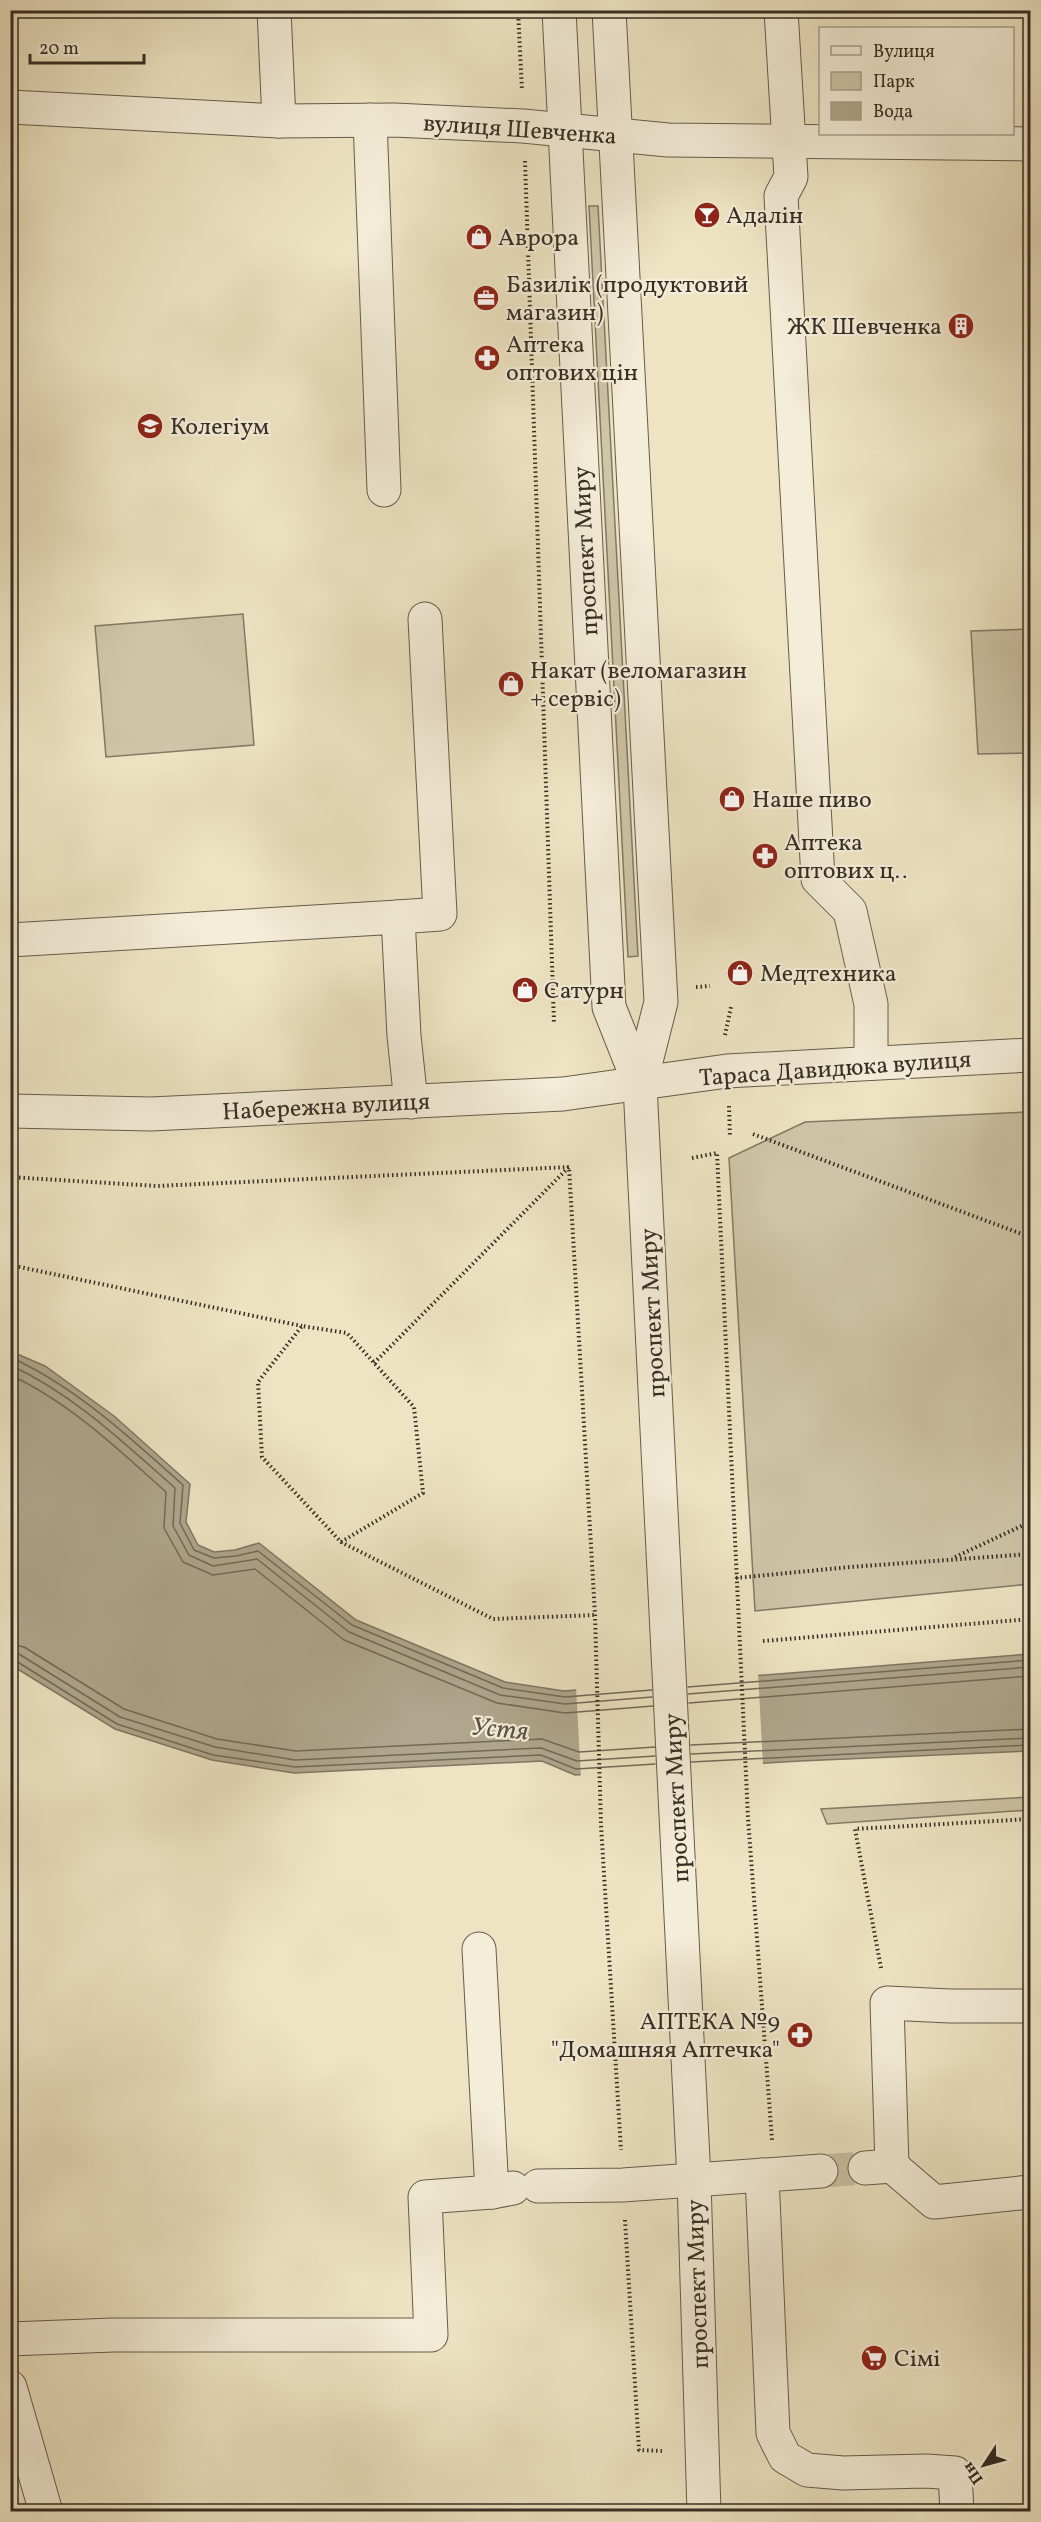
<svg xmlns="http://www.w3.org/2000/svg" width="1041" height="2522" font-family="Vollkorn,serif">
<style>
.green{fill:#cfc5a8;stroke:#827a66;stroke-width:1.5}
.water{fill:#afa68d;stroke:#7f7663;stroke-width:1.5}
.pier{fill:#eee4c3}
.lines{fill:none;stroke-linecap:round;stroke-linejoin:round}
.shore{stroke:#726a58;stroke-width:1.5}
.minor-tunnel{stroke:#c9c0a3;stroke-width:33;stroke-dasharray:33 16;stroke-linecap:butt}
.minor-casing{stroke:#645c4c;stroke-width:35}
.path{stroke:#362e24;stroke-width:4;stroke-dasharray:1.5 3;stroke-linecap:butt}
.minor{stroke:#f4edd8;stroke-width:33}
.labels{text-anchor:middle;stroke-width:4.5;stroke-linejoin:round;paint-order:stroke}
.street-label{font-size:24px;fill:#362e24;stroke:#f4edd8}
.poi-label{font-size:24px;fill:#362e24;stroke:#f4edd8;text-anchor:start}
.water-label{font-size:26px;font-style:italic;fill:#5a5244;stroke:#f4edd8}
</style>
<rect width="100%" height="100%" fill="#eee4c3"/>
<filter id="stains"><feTurbulence type="fractalNoise" baseFrequency=".00333" numOctaves="4"/><feColorMatrix values="0 0 0 0 .2 0 0 0 0 .09 0 0 0 0 .02 0 0 0 .5 -.17"/></filter>
<radialGradient id="worn" r=".72"><stop offset=".6" stop-color="#630" stop-opacity="0"/><stop offset="1" stop-color="#630" stop-opacity=".3"/></radialGradient>
<g class="green">
<path d="M589 206H598L638 956 628 957Z"/>
<path d="M243 614 254 745 106 757 95 626Z"/>
<path d="M1030 629V753L978 754 971 631Z"/>
<path d="M1030 1112V1584L755 1611 729 1158 805 1122Z"/>
<path d="M1030 1797V1810L827 1824 821 1809Z"/>
</g>
<path class="water" d="M10 1351 45 1366 114 1416 190 1484 186 1522 198 1545 214 1552 235 1550 259 1543 356 1620 505 1682 564 1691 1030 1654V1751L800 1761 575 1775 542 1761 294 1773 212 1760 115 1729 11 1665Z"/>
<path class="pier" d="M758 1672 763 1766 581 1778 576 1687Z"/>
<g class="lines">
<g class="shore">
<path d="M10 1357C76 1387 129 1437 183 1485L180 1523 194 1550 214 1558 236 1556 258 1551 352 1625 503 1688 565 1697 652 1690"/>
<path d="M10 1365C73 1394 124 1443 175 1488L173 1526 189 1555 213 1566 257 1559 349 1632 500 1695 565 1704 652 1697"/>
<path d="M10 1375C69 1402 118 1449 166 1492L164 1528 183 1562 213 1575 255 1569 344 1640 497 1703 565 1713 653 1706"/>
<path d="M10 1644 24 1647 124 1709 217 1739 296 1751 542 1739 579 1752 655 1747"/>
<path d="M10 1653 19 1654 120 1717 215 1747 295 1760 541 1748 577 1761 655 1756"/>
<path d="M10 1660 16 1661 117 1724 213 1755 295 1767 541 1755 576 1769 655 1764"/>
<path d="M688 1687 1030 1660"/>
<path d="M688 1694 1030 1667"/>
<path d="M689 1703 1030 1676"/>
<path d="M691 1745 1030 1729"/>
<path d="M691 1754 1030 1738"/>
<path d="M691 1762 1030 1745"/>
</g>
<path class="minor-tunnel" d="M821 2171 865 2168"/>
<defs>
<g id="minor">
<path d="M274 10 279 121"/>
<path d="M559 10 609 1007 640 1085"/>
<path d="M609 10 661 1002 640 1085 694 2180 704 2512"/>
<path d="M781 10 791 177 781 196 818 879 850 911 871 1004V1063"/>
<path d="M10 107 279 121 394 120 523 126 668 140 1030 144"/>
<path d="M370 120 384 490"/>
<path d="M398 917 440 914 425 619"/>
<path d="M10 940 398 917 404 1036 411 1102"/>
<path d="M10 1111 151 1114 563 1094 727 1071 1030 1055"/>
<path d="M479 1949 492 2192 513 2188"/>
<path d="M892 2166 887 2003 950 2006H1030"/>
<path d="M865 2168 892 2166 934 2202 1030 2192"/>
<path d="M762 2175 773 2433 785 2457 807 2470 843 2473 926 2471 955 2473 957 2512"/>
<path d="M538 2186 623 2185 821 2171"/>
<path d="M10 2339 113 2335H431L425 2197 492 2192"/>
<path d="M10 2387 46 2512"/>
</g>
</defs>
<use href="#minor" class="minor-casing"/>
<g class="path">
<path d="M518 10 522 90"/>
<path d="M525 161 554 1023"/>
<path d="M696 987 710 986"/>
<path d="M553 997 572 995"/>
<path d="M725 1035 731 1007"/>
<path d="M729 1106 730 1137"/>
<path d="M753 1134 1030 1237"/>
<path d="M692 1158 717 1153 748 1818 772 2140"/>
<path d="M10 1177 157 1186 569 1167 595 1615 601 1825 621 2150"/>
<path d="M10 1265 302 1326"/>
<path d="M374 1363 569 1167"/>
<path d="M341 1542 423 1493 414 1407 347 1333 302 1326 258 1382 262 1457 341 1542 493 1619 595 1615"/>
<path d="M955 1557 1030 1522"/>
<path d="M736 1578 850 1567 1030 1554"/>
<path d="M763 1641 1030 1619"/>
<path d="M881 1968 855 1829 1030 1819"/>
<path d="M625 2220 639 2450 662 2451"/>
</g>
<use href="#minor" class="minor"/>
</g>
<defs>
<symbol id="bar-disc" viewBox="-11 -11 22 22"><circle r="9.5" fill="#8f2418" stroke="#f4edd8"/><path d="M-6-5H6L.8 .8V4.5H3.5V6h-7V4.5H-.8V.8Z" fill="#fff"/></symbol>
<symbol id="shop-disc" viewBox="-11 -11 22 22"><circle r="9.5" fill="#8f2418" stroke="#f4edd8"/><path d="M-5-2.5h2.3a2.7 3.5 0 0 1 5.4 0H5L5.5 6h-11ZM-1.5-2.5h3a1.5 2.3 0 0 0-3 0Z" fill="#fff"/></symbol>
<symbol id="office-disc" viewBox="-11 -11 22 22"><circle r="9.5" fill="#8f2418" stroke="#f4edd8"/><path d="M-6-3h4V-5.5h4V-3h4V5H-6ZM-1-4.5V-3h2v-1.5ZM-6 0V1H6V0Z" fill="#fff"/></symbol>
<symbol id="building-disc" viewBox="-11 -11 22 22"><circle r="9.5" fill="#8f2418" stroke="#f4edd8"/><path d="M-4-6H4V6H1V3H-1V6H-4ZM-2.5-4.3h1.7v1.8h-1.7ZM.8-4.3h1.7v1.8H.8ZM-2.5-1h1.7V.8h-1.7ZM.8-1h1.7V.8H.8Z" fill="#fff"/></symbol>
<symbol id="pharmacy-disc" viewBox="-11 -11 22 22"><circle r="9.5" fill="#8f2418" stroke="#f4edd8"/><path d="M-2-6h4v4h4v4h-4v4h-4v-4h-4v-4h4Z" fill="#fff"/></symbol>
<symbol id="school-disc" viewBox="-11 -11 22 22"><circle r="9.5" fill="#8f2418" stroke="#f4edd8"/><path d="M0-5L7-2L0 1L-7-2ZM-4 1L0 2.5L4 1V4Q0 6-4 4Z" fill="#fff"/></symbol>
<symbol id="supermarket-disc" viewBox="-11 -11 22 22"><circle r="9.5" fill="#8f2418" stroke="#f4edd8"/><path d="M-6-5.5h2.5l.6 2H6L4.5 2H-2.5L-4.4-4H-6ZM-1.5 3.2a1.3 1.3 0 1 0 .1 0ZM3 3.2a1.3 1.3 0 1 0 .1 0Z" fill="#fff"/></symbol>
</defs>
<g fill-rule="evenodd">
<use href="#bar-disc" x="692" y="200" width="30" height="30"/>
<use href="#shop-disc" x="464" y="222" width="30" height="30"/>
<use href="#office-disc" x="471" y="283" width="30" height="30"/>
<use href="#building-disc" x="946" y="311" width="30" height="30"/>
<use href="#pharmacy-disc" x="472" y="343" width="30" height="30"/>
<use href="#school-disc" x="135" y="411" width="30" height="30"/>
<use href="#shop-disc" x="496" y="669" width="30" height="30"/>
<use href="#shop-disc" x="717" y="784" width="30" height="30"/>
<use href="#pharmacy-disc" x="750" y="841" width="30" height="30"/>
<use href="#shop-disc" x="725" y="958" width="30" height="30"/>
<use href="#shop-disc" x="510" y="975" width="30" height="30"/>
<use href="#pharmacy-disc" x="785" y="2020" width="30" height="30"/>
<use href="#supermarket-disc" x="859" y="2343" width="30" height="30"/>
</g>
<g class="labels">
<g class="street-label">
<text transform="translate(520 129) rotate(4)" y="8">вулиця Шевченка</text>
<text transform="translate(585 551) rotate(-93)" y="8">проспект Миру</text>
<text transform="translate(835 1068) rotate(-4)" y="8">Тараса Давидюка вулиця</text>
<text transform="translate(326 1106) rotate(-3)" y="8">Набережна вулиця</text>
<text transform="translate(652 1313) rotate(-93)" y="8">проспект Миру</text>
<text transform="translate(676 1798) rotate(-93)" y="8">проспект Миру</text>
<text transform="translate(697 2284) rotate(-92)" y="8">проспект Миру</text>
</g>
<g class="poi-label">
<text x="726" y="223">Адалін</text>
<text x="498" y="245">Аврора</text>
<text x="506" y="292">Базилік (продуктовий<tspan x="506" dy="28">магазин)</tspan></text>
<text x="942" y="334" text-anchor="end">ЖК Шевченка</text>
<text x="506" y="352">Аптека<tspan x="506" dy="28">оптових цін</tspan></text>
<text x="170" y="434">Колегіум</text>
<text x="530" y="678">Накат (веломагазин<tspan x="530" dy="28">+ сервіс)</tspan></text>
<text x="752" y="807">Наше пиво</text>
<text x="784" y="850">Аптека<tspan x="784" dy="28">оптових ц‥</tspan></text>
<text x="760" y="981">Медтехника</text>
<text x="544" y="998">Сатурн</text>
<text x="780" y="2029" text-anchor="end">АПТЕКА №9<tspan x="780" dy="28">"Домашняя Аптечка"</tspan></text>
<text x="894" y="2366">Сімі</text>
</g>
<g class="water-label">
<text transform="translate(500 1728) rotate(5)" y="9">Устя</text>
</g>
</g>
<rect width="1041" height="2522" fill="none" stroke="#eee4c3" stroke-width="36"/>
<rect x="12" y="12" width="1017" height="2498" fill="none" stroke="#362e24" stroke-width="3"/>
<rect x="18" y="18" width="1005" height="2486" fill="none" stroke="#362e24" stroke-width="1.5"/>
<rect x="819" y="27" width="195" height="108" fill="#f4edd8" stroke="#a8a190" stroke-width="1.5"/>
<rect x="831" y="46" width="30" height="9" fill="#f4edd8" stroke="#a8a190" stroke-width="1.5"/>
<text x="873" y="57" font-size="18" fill="#362e24">Вулиця</text>
<rect x="831" y="72" width="30" height="18" fill="#cfc5a8" stroke="#a8a190" stroke-width="1.5"/>
<text x="873" y="87" font-size="18" fill="#362e24">Парк</text>
<rect x="831" y="102" width="30" height="18" fill="#afa68d" stroke="#a8a190" stroke-width="1.5"/>
<text x="873" y="117" font-size="18" fill="#362e24">Вода</text>
<g transform="translate(984 2465) rotate(234)" stroke="#f4edd8" stroke-width="4.5" paint-order="stroke">
<path d="M0-4.5L10 22L0 15L-10 22Z" fill="#362e24"/>
<text y="-9" font-size="16" font-weight="bold" text-anchor="middle" fill="#362e24">Пн</text>
</g>
<path d="M30 54v9h114v-9" fill="none" stroke="#362e24" stroke-width="3"/>
<text x="39" y="54" font-size="18" fill="#362e24" stroke="#f4edd8" stroke-width="4.5" paint-order="stroke">20 m</text>
<rect width="100%" height="100%" filter="url(#stains)"/>
<rect width="100%" height="100%" fill="url(#worn)"/>
</svg>
